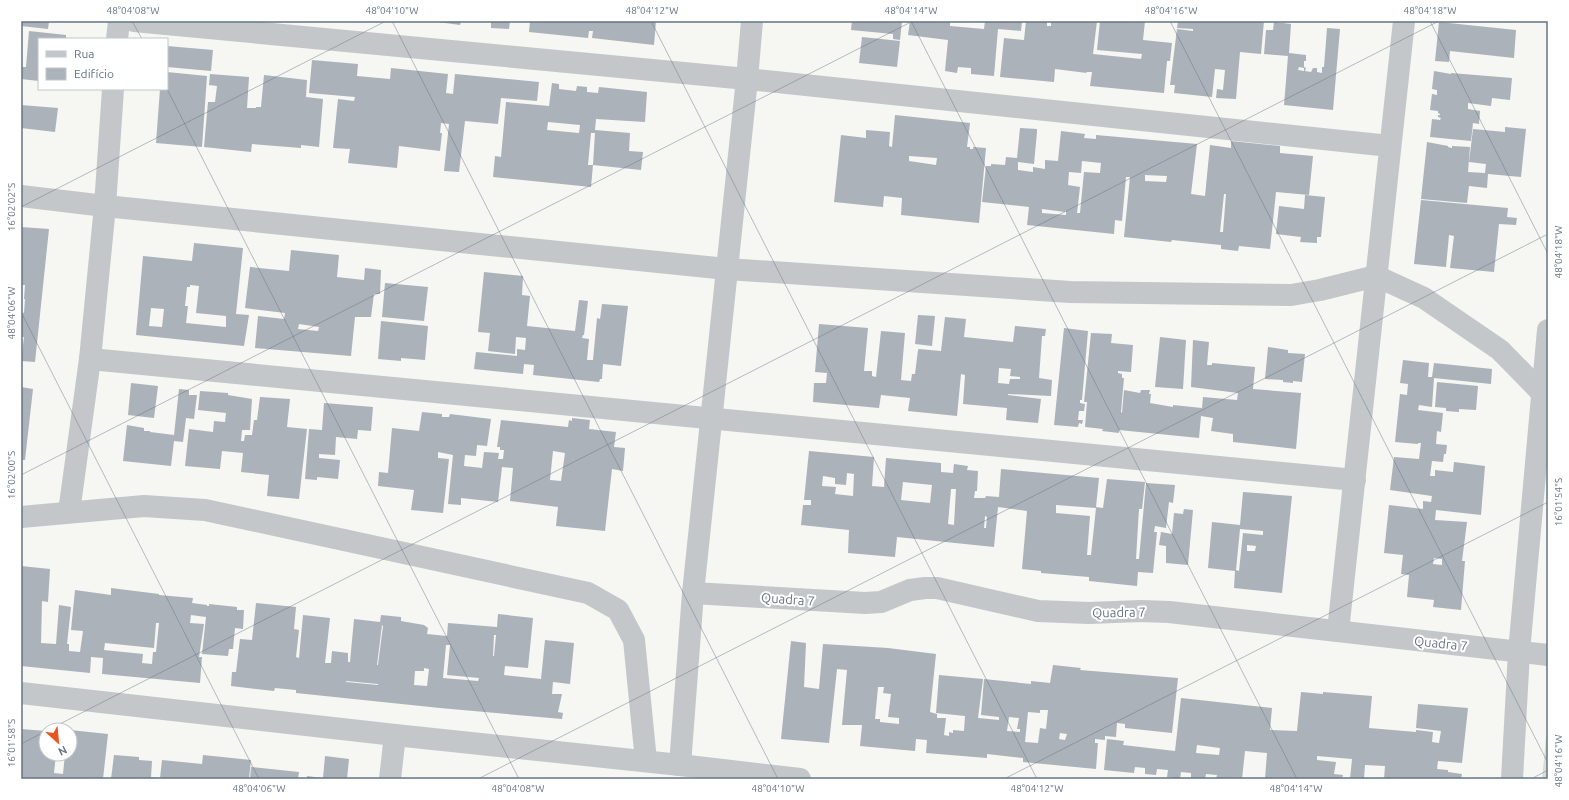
<svg xmlns="http://www.w3.org/2000/svg" width="1569" height="800" font-family="Ubuntu,sans-serif">
<style>
.green{fill:#d6ddd3}
.building{fill:#abb2b9;fill-rule:evenodd}
.lines{fill:none;stroke-linecap:round;stroke-linejoin:round}
.minor{stroke:#c3c7ca;stroke-width:22}
.ticks{fill:none;stroke:#647484;stroke-width:1;stroke-opacity:0.45}
.labels{text-anchor:middle;stroke-width:4;stroke-linejoin:round;paint-order:stroke}
.street-label{font-size:13px;fill:#647484;stroke:#fff}
.neatline{fill:none;stroke:#647484;stroke-width:1.5}
.ticks-label{font-size:10px;text-anchor:middle;fill:#647484}
</style>
<rect width="100%" height="100%" fill="#f6f6f2"/>
<path class="green" d="M1548 718V779H1542Z"/>
<g class="building">
<path d="M21 21H49L48 29 21 26Z"/>
<path d="M431 21H461L460 25Z"/>
<path d="M491 21H510L509 29 491 28Z"/>
<path d="M530 21H656L654 45 592 38 593 31H589L588 38 529 32Z"/>
<path d="M852 21H902L900 40 893 39V34L851 30Z"/>
<path d="M910 21H950V26L984 29 985 21H1022L1021 31 998 29 994 76 971 74V68L958 67 957 73 945 71 948 40 908 35Z"/>
<path d="M1026 21H1047V26H1051V21H1097L1093 54 1141 59 1142 54 1097 50 1100 21H1145L1143 40 1172 43 1170 61H1167L1164 93 1090 86 1092 72H1086L1087 73 1055 69 1054 82 1000 77 1004 38 1024 40Z"/>
<path d="M1178 21H1264L1261 54 1240 52 1236 99 1216 98 1217 89 1223 90 1225 70 1215 69 1212 97 1174 93 1175 85H1170L1177 29 1193 31V29L1177 28Z"/>
<path d="M1274 22 1291 24 1289 53 1306 55V61H1304V68L1299 67 1298 70 1304 71V67L1306 68 1305 71 1311 72 1313 68H1317V72L1322 73V67H1324L1327 28 1340 29 1333 110 1284 105 1288 56 1264 54 1266 30H1273Z"/>
<path d="M1439 22 1516 30 1514 58 1450 51 1449 62 1435 61Z"/>
<path d="M29 31 66 35V39H39V81L21 79V67H26Z"/>
<path d="M862 37 900 41 897 67 859 63Z"/>
<path d="M167 46 213 50 211 71 167 67Z"/>
<path d="M312 60 358 64 357 76 390 79 391 68 448 74 446 93 453 94 455 74 539 82 537 101 501 98 498 124 465 121 459 172 444 171 449 124 441 123 440 133H442L440 151 399 146 397 168 348 163 350 149 333 148 338 99 354 101 355 97 309 93Z"/>
<path d="M1434 71 1451 74V73L1512 78 1510 100 1492 98 1491 106 1468 103V109L1480 111 1479 124 1473 123 1471 141 1430 137 1432 119 1440 120 1441 118 1438 117V115H1440V114L1438 113V111L1430 110 1432 94 1437 95V90L1432 89Z"/>
<path d="M167 72 207 76 202 147 156 143 160 89H167Z"/>
<path d="M210 74 249 77 247 108H256V107H261L264 75 307 80 306 97 323 99 319 147 301 145V148L252 144 251 152 204 147 208 102H215L217 86 209 85Z"/>
<path d="M552 83 559 84V89L576 91 577 86 587 87V92L598 93 599 87 647 92 645 122 596 119 595 130 630 133 629 151 643 152 641 170 593 165 595 133H591L588 165H593L591 187 493 177 495 156 501 157 506 102 549 106ZM548 122 580 125 579 133 547 130Z"/>
<path d="M21 105 58 108 55 132 21 128Z"/>
<path d="M895 115 970 123 967 147H970V149H973V147L986 148 979 223 901 215 902 198 884 196 883 207 834 202 841 135 866 138V130L890 132 889 146 892 147ZM909 156 937 158 936 165 909 161Z"/>
<path d="M1505 127 1526 129 1521 177 1488 174 1487 188 1469 186 1467 203 1421 199 1427 142 1448 146V147L1452 148V146L1470 147 1468 172 1485 173 1486 164 1469 162 1473 129 1505 132Z"/>
<path d="M1020 128 1037 129V132L1034 164 1018 162V170L1033 172V167L1045 169V160L1058 161 1061 131 1085 134 1084 138 1096 139V135L1197 144 1191 194 1205 196 1210 145 1231 148V141L1280 146V153L1313 156 1309 195 1276 192 1270 249 1239 246 1238 251 1221 249V245L1172 240 1171 242 1124 237 1130 177H1126L1122 221 1115 220 1114 234 1027 225 1029 207 982 202 986 166H991V164L1005 165 1006 157 1017 158ZM1082 161 1101 163 1100 173 1084 172 1080 213H1077L1080 187 1068 185 1069 172 1081 173ZM1145 175 1167 176 1166 182 1145 181ZM1224 194H1226L1223 232H1220ZM1042 209 1065 212 1066 210V215L1042 213Z"/>
<path d="M1305 195 1325 197 1321 237H1317V243L1300 242 1301 237 1276 234 1279 206 1304 209Z"/>
<path d="M1421 200 1508 208 1507 217 1517 218 1516 225 1499 224 1494 272 1450 268 1454 236 1449 235 1446 267 1414 264Z"/>
<path d="M21 227 49 229 35 362 21 361 24 337H21V312L24 313 25 299H24L25 285H21Z"/>
<path d="M194 243 243 248 236 314 249 315 244 346 136 335 143 256 192 261ZM190 285 199 286 196 313 226 316V327L186 323 188 306H185L187 287H190ZM151 308 164 309 162 327 149 326Z"/>
<path d="M291 250 339 255 337 277 364 280 365 268 381 270 380 294H374L371 317H355L351 356 255 348 258 316 284 319 285 313 245 308 250 267 289 271ZM299 324 319 327 318 331 298 329Z"/>
<path d="M484 272 523 276 522 295 530 296 527 326 575 331 579 300 588 301 584 335H583L582 338 589 339 587 360H593L597 318 600 319 602 304 628 306 621 366 603 364 602 379H600L599 382 533 375 534 365 524 364 523 374 474 369 476 352 517 356V349L525 350 526 338 516 337 515 354 488 351 490 333 478 332Z"/>
<path d="M385 283 428 287 424 321 382 317Z"/>
<path d="M918 315 935 316 932 346 915 344Z"/>
<path d="M945 317 966 319 964 337 1013 342 1015 326 1046 329 1045 336H1042L1039 378 1052 380 1051 396 1008 394V395L1041 399 1038 423 1006 420 1007 408 963 404 965 375 961 374 957 416 908 411 910 398 881 395 879 408 813 402 814 383H826L827 373 815 372 819 324 868 328 864 371H872V376L876 377 881 331 905 333 901 380 911 381 912 374H915L918 350 919 349 941 351ZM999 368 1011 369 1010 376 1020 377V379H1010L1009 384 998 383Z"/>
<path d="M381 321 428 326 425 360 401 358V361L378 359Z"/>
<path d="M1064 328 1088 331 1082 400H1080V403L1085 404 1084 411H1079L1078 420H1083L1082 424 1079 423 1078 427 1054 425Z"/>
<path d="M1091 333 1112 334 1111 343 1133 345 1131 372 1118 371V373L1122 374V378H1124L1121 412 1122 413 1124 390 1140 393 1141 390H1150L1149 394H1151L1150 403 1173 407V405L1202 408 1203 397 1237 400 1238 393 1191 387 1193 340 1209 342 1207 365H1212V363L1255 367 1253 389 1301 393 1296 449 1233 442V434L1211 431 1213 418 1201 416 1199 438 1119 430V433L1102 431 1103 429 1085 427 1087 402H1084Z"/>
<path d="M1160 337 1186 340 1183 389 1155 387Z"/>
<path d="M1268 347 1288 350V353L1305 354 1302 382 1293 381V383L1283 382V380L1265 379Z"/>
<path d="M1403 360 1429 363 1428 377H1432L1434 363 1492 369 1491 384 1434 378 1432 407 1419 405 1418 410 1443 413 1441 432 1437 431 1436 444 1447 445 1446 454H1444L1443 462 1432 461 1430 476H1435V470L1453 472 1454 462 1485 466 1481 515 1436 510 1435 520 1467 522 1462 561H1465L1461 610 1433 607 1434 600 1407 597 1409 575 1401 574 1403 555 1384 553 1389 505 1423 509V501L1431 502 1432 496 1390 490 1394 457 1419 459 1421 443H1418V444L1395 442 1400 394 1407 395 1408 384 1400 383ZM1434 558 1442 559V565L1433 564Z"/>
<path d="M1437 382 1478 386 1476 410 1459 409V412L1446 411V408L1435 407Z"/>
<path d="M131 383 158 386 154 418 128 415Z"/>
<path d="M21 387 33 389 25 460H21Z"/>
<path d="M179 389 189 390V395H197L194 419 186 418 183 442 174 441 171 466 123 461 127 425 144 428V431H150V432L174 435Z"/>
<path d="M200 391 228 393V395L252 399 250 430H242L241 441H244L245 435H252L254 420H257L260 397 290 399 287 427 307 429 299 499 267 496 269 475 241 472 243 453 222 451 220 469 185 466 189 429 213 432 214 421 225 422 226 413 198 410Z"/>
<path d="M324 403 373 407 371 431 358 430 357 439 336 437 335 455 319 454V458L340 460 338 479 317 477V480L305 479 309 429 322 430Z"/>
<path d="M422 412 442 414V417H449L450 414 491 419 487 446 477 445 476 456 465 455 464 466 482 468 484 452 499 453 498 459H503L504 450H500V447H497L501 420 568 427 569 420 572 421V418L590 420 589 429 616 432 614 447 625 448 623 471 612 469 605 531 556 526 558 507 510 501 513 468 502 467 498 502 461 498V505L448 504 453 455 438 452V458L449 459 443 513 411 510 414 490 378 486 379 472 388 473 392 428 419 431ZM553 451 565 453 561 481 550 480Z"/>
<path d="M809 451 874 457 872 486 884 487 886 458 941 463V472L953 473 954 464 968 466 967 470 978 471 977 491H975L974 498H985L986 496 999 497 1001 469 1099 478 1096 507 1103 508 1107 479 1145 482 1142 509H1139L1136 559H1139L1146 483 1175 485 1173 503 1169 502 1166 528 1155 526 1154 532H1157L1153 573 1138 572 1137 586 1089 581V577L1041 573V571L1022 569 1027 511 998 507 994 547 897 537 895 557 848 553 849 530 801 525 803 505H811V500H804ZM847 473 854 474 853 496 835 494 836 487 822 486 823 476 835 478V484L846 485ZM903 482 932 485 930 503 901 500ZM951 489H956L954 525 948 524ZM1056 505 1096 508 1091 555H1087L1090 516 1056 513ZM985 516 987 517 986 528H984Z"/>
<path d="M1243 492 1292 496 1282 593 1234 588 1235 571 1208 568 1212 522 1240 525ZM1240 529 1263 531V535L1243 533 1239 571 1236 570ZM1247 545 1256 546 1255 551H1247Z"/>
<path d="M1184 509 1193 510 1188 565 1166 563V546L1159 545 1161 532 1172 534 1174 513 1183 514Z"/>
<path d="M21 566 50 569 48 602 42 601 41 643 56 644 59 605 71 607 67 644H69V651L80 652 83 631 71 630 75 590 111 595V588L159 594V595L193 598 192 603 207 605V606H209V604L237 607V610H244L243 629 235 628 233 649H229L228 656 202 654 206 617 191 615 190 623 204 624 199 657H202L200 683 102 674 103 658 91 657 90 673 21 666ZM156 623H159L156 652H153L152 664 142 663 143 654 104 650 105 643 154 648Z"/>
<path d="M256 603 296 607 294 629 299 630 296 657 299 658 303 615 330 618 325 663H331L332 651 348 653V662H350L354 619 380 622 381 615 401 617V621L424 625 428 628 427 634 447 636 448 623 497 627 498 614 533 618 528 668 505 666 504 675 541 679 545 640 574 643 570 684 553 682 552 694H562L558 712 563 713 562 719 440 708 296 693V690L275 688 274 691 231 686 232 672H236L240 639 252 640ZM382 625 383 626 378 665H377ZM494 635H496L494 656H493ZM446 645H450L447 675 479 678 478 681 443 678ZM424 668 429 669 427 686 414 685 415 671H424ZM346 681 378 684V685L346 682Z"/>
<path d="M791 641 806 643 804 687 819 689 823 644 888 648 936 654 930 712 937 714V718H946L944 735 949 736V732L953 733V730L964 731 965 716 936 713 939 675 983 679 978 718 999 720V717L981 715 984 679 1031 684V681L1050 683 1053 665 1081 668 1080 670 1178 678 1172 733 1125 728V724L1117 723 1116 737 1105 736V740L1095 739V743H1098L1096 769 1023 762V758L987 754V758L926 753 927 740 916 739 915 751 860 746 862 725H842L847 670 837 669 829 743 781 739ZM878 687H884L883 693 891 694 888 717 899 718V724L880 722V719H875ZM1040 710H1048L1046 729 1040 728 1038 743 1025 742 1028 712 1040 713ZM1009 717 1019 718 1017 729H1020V732L1007 731ZM1060 733 1067 734 1065 740 1059 739Z"/>
<path d="M1301 692 1323 694V692L1372 696 1369 728 1416 732V730L1433 732 1432 742 1439 743 1441 731 1416 728 1418 704 1468 708 1462 763 1438 761 1437 769 1448 770V772L1462 774 1461 779H1384L1385 766 1365 765 1364 779H1350L1352 759 1317 756V760L1336 762 1334 774 1343 775 1342 779H1265L1267 753 1245 751 1242 779H1216L1217 775 1206 774 1205 779H1191V773L1181 772 1180 779 1167 777 1168 770 1157 769 1156 775 1145 774V768L1135 767 1134 773 1104 770 1107 739 1124 741 1123 745 1175 751 1181 698 1272 708 1270 730 1297 731ZM1197 745 1220 748 1219 755 1196 753Z"/>
<path d="M21 729 46 731V754H56L54 773 63 774 65 754H70V730L108 734 103 779H21Z"/>
<path d="M114 755 139 757V760L152 761 151 777 160 778 162 760 202 764 203 755 251 760 249 779H111Z"/>
<path d="M325 756 349 759 347 779H307V776L323 778Z"/>
<path d="M251 767 299 772 298 779H250Z"/>
</g>
<g class="lines">
<g class="minor">
<path d="M134 21 747 79 1390 146"/>
<path d="M117 39 119 21"/>
<path d="M21 196 105 206 727 269 1070 292 1291 295 1320 290 1376 276 1424 298 1500 350 1542 393"/>
<path d="M90 359 1355 480"/>
<path d="M69 512 90 359 105 206 113 89"/>
<path d="M21 517 144 506 205 510 588 593 618 610 634 640 646 761"/>
<path d="M693 593 865 603 881 602 910 590 925 588H937L1038 611 1089 613 1141 611 1169 612 1548 655"/>
<path d="M1338 631 1404 21"/>
<path d="M21 693 395 735 680 765 800 779"/>
<path d="M680 765 693 593 747 79 752 21"/>
<path d="M390 779 395 735"/>
<path d="M1512 779 1519 652 1548 330"/>
</g>
</g>
<path class="ticks" d="M132 21 142 39M392 21 778 779M651 21 1037 779M911 21 1297 779M1170 21 1548 763M1430 21 1548 254M167 89 519 779M21 207 386 21M21 312 259 779M21 475 913 21M48 730 1439 21M21 744 46 731M478 779 1548 234M1004 779 1548 502M1531 779 1548 770"/>
<g class="labels">
<g class="street-label">
<text transform="translate(788 599) rotate(4)" y="5">Quadra 7</text>
<text transform="translate(1119 612) rotate(-1)" y="5">Quadra 7</text>
<text transform="translate(1441 643) rotate(6)" y="5">Quadra 7</text>
</g>
</g>
<rect width="1569" height="800" fill="none" stroke="#ffffff" stroke-width="44"/>
<rect x="38" y="38" width="130" height="52" fill="#ffffff" stroke="#c1c7ce"/>
<rect x="46" y="51" width="20" height="6" fill="#c3c7ca" stroke="#c1c7ce"/>
<text x="74" y="58" font-size="12" fill="#647484">Rua</text>
<rect x="46" y="68" width="20" height="12" fill="#abb2b9" stroke="#c1c7ce"/>
<text x="74" y="78" font-size="12" fill="#647484">Edifício</text>
<g transform="translate(58 742) rotate(153)"><circle r="19" fill="#ffffff" stroke="#c1c7ce"/>
<path d="M0-3L7 15L0 10L-7 15Z" fill="#e9551e"/>
<text y="-6" font-size="11" font-weight="bold" text-anchor="middle" fill="#647484">N</text>
</g>
<rect x="22" y="22" width="1525" height="756" class="neatline"/>
<g class="ticks-label">
<text x="133" y="14">48°04'08"W</text>
<text x="392" y="14">48°04'10"W</text>
<text x="652" y="14">48°04'12"W</text>
<text x="911" y="14">48°04'14"W</text>
<text x="1171" y="14">48°04'16"W</text>
<text x="1430" y="14">48°04'18"W</text>
<text transform="translate(11 207) rotate(-90)" y="4">16°02'02"S</text>
<text transform="translate(1558 252) rotate(-90)" y="4">48°04'18"W</text>
<text transform="translate(11 313) rotate(-90)" y="4">48°04'06"W</text>
<text transform="translate(11 475) rotate(-90)" y="4">16°02'00"S</text>
<text transform="translate(1558 502) rotate(-90)" y="4">16°01'54"S</text>
<text transform="translate(11 743) rotate(-90)" y="4">16°01'58"S</text>
<text transform="translate(1558 761) rotate(-90)" y="4">48°04'16"W</text>
<text x="259" y="792">48°04'06"W</text>
<text x="518" y="792">48°04'08"W</text>
<text x="778" y="792">48°04'10"W</text>
<text x="1037" y="792">48°04'12"W</text>
<text x="1296" y="792">48°04'14"W</text>
</g>
</svg>
